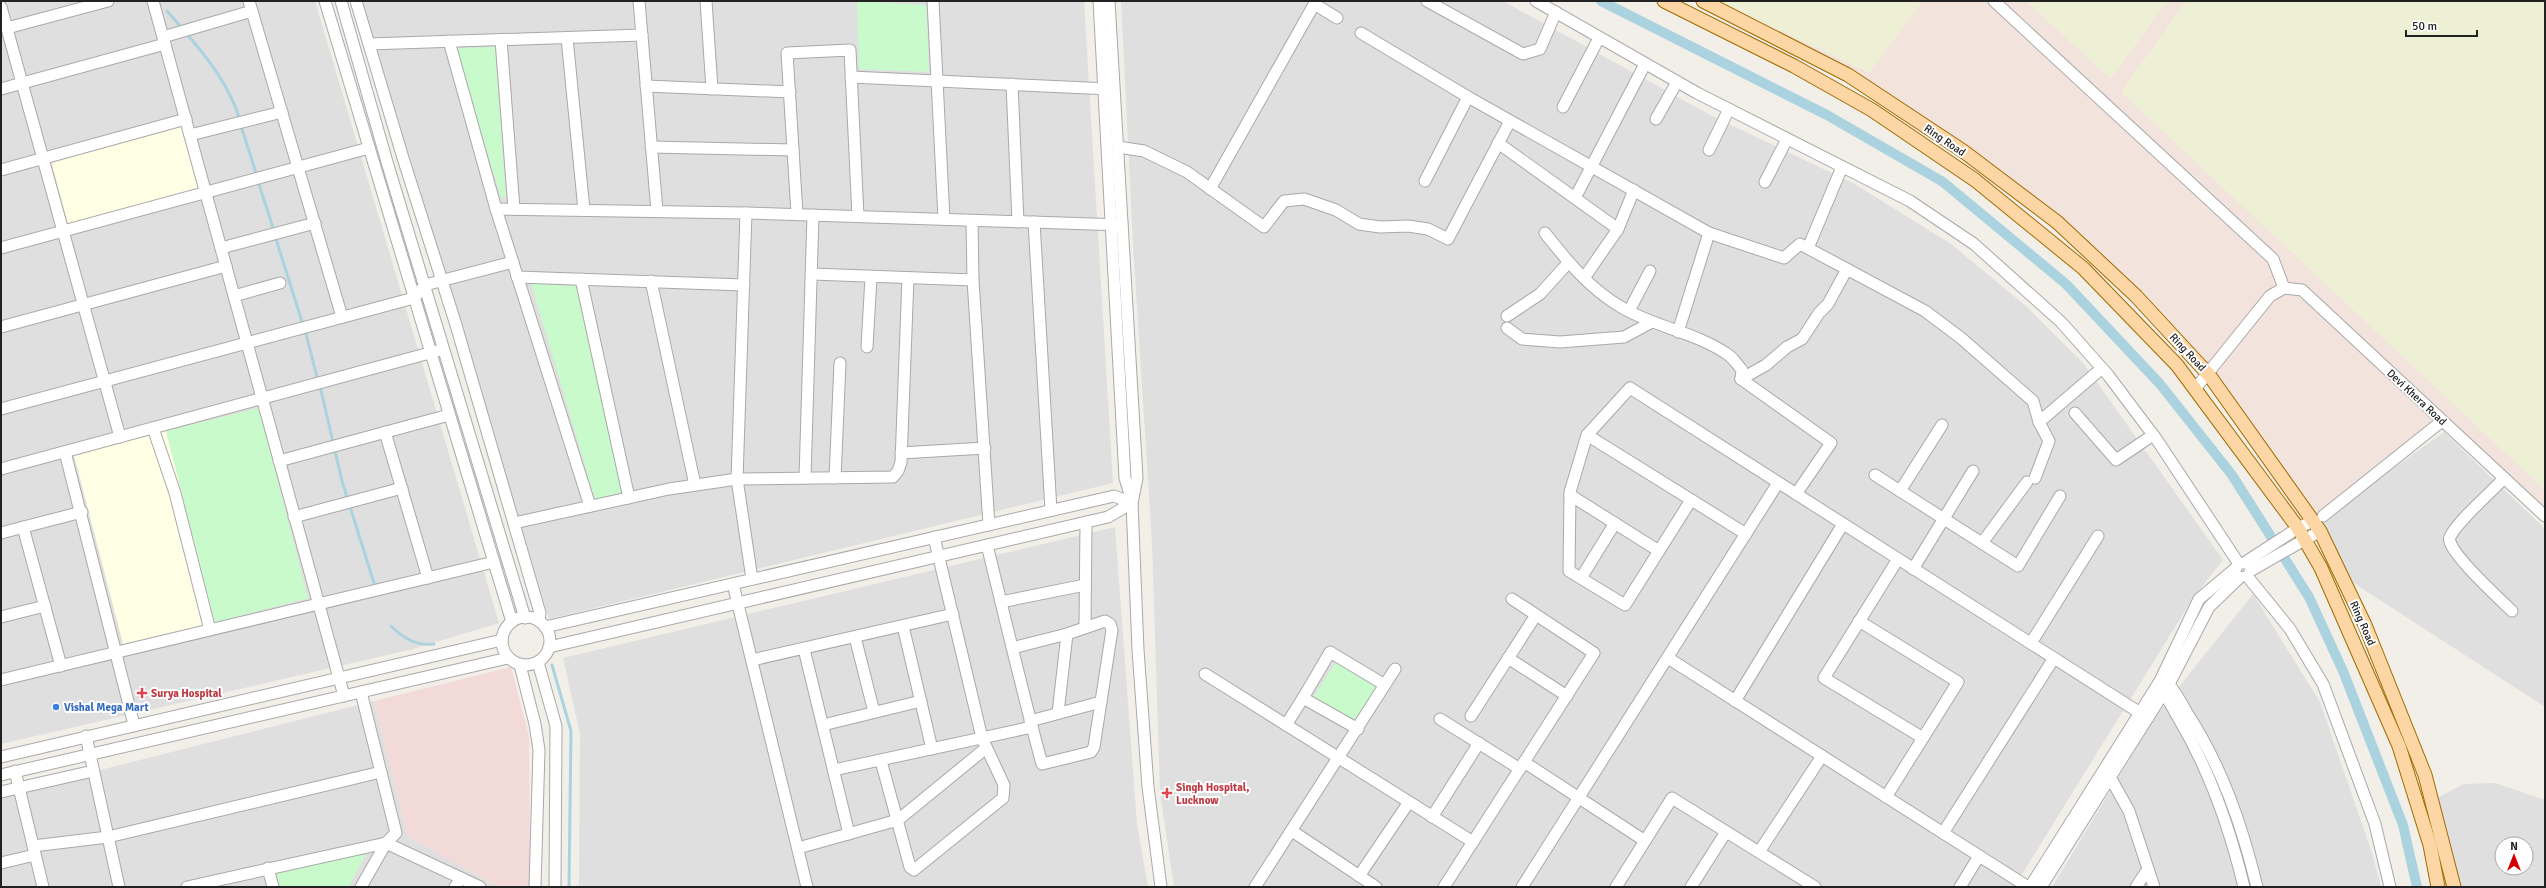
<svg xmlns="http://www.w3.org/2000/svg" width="2546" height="888" font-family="Signika,sans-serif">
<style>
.residential{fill:#e0dfdf;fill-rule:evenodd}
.commercial{fill:#f2dad9}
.education{fill:#ffffe5}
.military{fill:#f3e3dd}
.farmland{fill:#eef0d5}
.park{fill:#c8facc}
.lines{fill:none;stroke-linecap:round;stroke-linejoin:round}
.stream{stroke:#aad3df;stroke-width:3}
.canal{stroke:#aad3df;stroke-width:10}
.minor-casing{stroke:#a9a9a9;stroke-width:13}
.major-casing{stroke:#a06b00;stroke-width:15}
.minor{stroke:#fff;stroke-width:11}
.major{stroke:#fcd6a4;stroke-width:13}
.health-dot{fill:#e0444e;stroke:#fff;stroke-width:1.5}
.shop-dot{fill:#3f7fe0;stroke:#fff;stroke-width:1.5}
.labels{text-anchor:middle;stroke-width:4;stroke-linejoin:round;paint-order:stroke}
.street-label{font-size:11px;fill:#222;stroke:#fff}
.health-label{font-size:11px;font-weight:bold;fill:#be3a42;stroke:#fff;text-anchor:start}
.shop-label{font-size:11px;font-weight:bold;fill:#366cbe;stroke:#fff;text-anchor:start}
</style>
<rect width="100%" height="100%" fill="#f2efe9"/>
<g class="residential">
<path d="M1 1H315L499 623 413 649 1 744Z"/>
<path d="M362 1H1084L1113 483 549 619Z"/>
<path d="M1121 1H1503L1714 117 1853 183 1951 244 2026 306 2084 364 2223 560 2193 598 2014 887H1174L1160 793 1152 543 1133 245Z"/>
<path d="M2444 432 2545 529V707L2352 582 2316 524Z"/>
<path d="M1115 527 1137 824 1148 887H579L580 734 563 658Z"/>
<path d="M2253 594 2320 702 2372 853 2381 887H2052L2155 717Z"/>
<path d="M374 701 408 837 499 887H1V795Z"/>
<path d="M2495 783 2545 800V887H2454L2437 798 2464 784ZM2502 844H2526V868H2502Z"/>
</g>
<path class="commercial" d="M511 667 529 736 530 887H499L408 837 374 701Z"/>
<g class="education">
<path d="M181 126 198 189 68 224 51 161Z"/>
<path d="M166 431 215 622 123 644 74 455Z"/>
</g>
<path class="military" d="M1701 1H2545V516L2442 421 2313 521 2209 375 2057 222 1848 75Z"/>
<g class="farmland">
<path d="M1718 1H1923L1869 73Z"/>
<path d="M2026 1H2167L2111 79Z"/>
<path d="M2186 1H2545V490L2121 92Z"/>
</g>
<g class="park">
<path d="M857 1 926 5 929 72 859 69Z"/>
<path d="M495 47 506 198H501L456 48Z"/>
<path d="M531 283 577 286 622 492 595 499Z"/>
<path d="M259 408 308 598 215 622 166 431Z"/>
<path d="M1337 660 1377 686 1353 723 1313 698Z"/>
<path d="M367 851 349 887H280L276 873Z"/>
</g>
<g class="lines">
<g class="stream">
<path d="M167 11 182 28"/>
<path d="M185 32C208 58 230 87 240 120"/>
<path d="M241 126 257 176"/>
<path d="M258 181 274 231"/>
<path d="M275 236 303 325"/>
<path d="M305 330 318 381"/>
<path d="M320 386 342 481 374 583"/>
<path d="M391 626C403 638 416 646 434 644"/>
<path d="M552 665 571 731 569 887"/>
</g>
<path class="canal" d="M1601 1 1827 115 1943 182 2066 284 2160 384 2232 475 2309 597 2343 671 2403 825 2417 887"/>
<defs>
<g id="minor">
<path d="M153 1 344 696"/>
<path d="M249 1 342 317"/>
<path d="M325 1 512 622"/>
<path d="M341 1 387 162 525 618"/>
<path d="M356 1 403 158 456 325 540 613 539 621"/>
<path d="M639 1 657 211"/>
<path d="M706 1 712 89"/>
<path d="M933 1 944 219"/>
<path d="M1099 1 1125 478 1132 501"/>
<path d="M1109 1 1137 478 1132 503 1138 650 1148 787 1161 887"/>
<path d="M1427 1 1523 54 1540 49 1556 12"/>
<path d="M1536 1 1697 93 1910 201 1974 244 2061 322 2108 375 2157 440 2239 564"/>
<path d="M1994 1 2273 259 2284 288"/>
<path d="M1316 5 1337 18"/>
<path d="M1 7 120 437"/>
<path d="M7 28 108 1"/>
<path d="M1361 33 1468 97 1709 233 1784 258 1800 244 1925 311 1961 338 2033 401 2039 422 2049 441 2035 478"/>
<path d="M163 37 252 11"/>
<path d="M567 38 584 210"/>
<path d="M501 40 514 209"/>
<path d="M449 41 496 209 590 506"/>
<path d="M369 44 642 35"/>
<path d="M851 77 1110 89"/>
<path d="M1012 84 1018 222"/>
<path d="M646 86 790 92"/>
<path d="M1 89 165 44"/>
<path d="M1563 107 1599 38"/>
<path d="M1656 119 1677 82"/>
<path d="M190 135 282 112"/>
<path d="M1498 143 1618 229"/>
<path d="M651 147 793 150"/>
<path d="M1118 147 1144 151 1187 172 1264 227 1284 201 1304 199 1336 210 1359 224 1380 227 1408 226 1428 229 1448 239 1510 121"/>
<path d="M1709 150 1729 109"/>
<path d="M1 170 186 119"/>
<path d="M1425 181 1468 97"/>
<path d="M1765 182 1787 139"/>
<path d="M1210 189 1316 1"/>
<path d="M1575 198 1645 64"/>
<path d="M496 209 746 213 1122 225"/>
<path d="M746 213 737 479 752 579"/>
<path d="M797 214 787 53 850 50 858 216"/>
<path d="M972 221 973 280 989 525"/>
<path d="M1034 222 1051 510"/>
<path d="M1545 233C1567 261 1590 289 1621 307 1654 327 1695 332 1727 354 1733 357 1737 365 1742 370L1741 379"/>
<path d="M1 248 369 148"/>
<path d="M221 248 315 223"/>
<path d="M1808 248 1842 167"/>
<path d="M812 274 973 280"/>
<path d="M517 277 744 285"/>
<path d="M1584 278 1618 229 1634 190"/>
<path d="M581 279 629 498"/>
<path d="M651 281 695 485"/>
<path d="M2284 288 2302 290 2545 516"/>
<path d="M234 296 280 283"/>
<path d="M1629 311 1650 271"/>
<path d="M1507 316 1540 294 1568 263"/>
<path d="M1 327 226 266"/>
<path d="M1507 328 1522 339 1560 342 1624 337 1652 322"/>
<path d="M1678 332 1709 233"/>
<path d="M867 347 871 277"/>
<path d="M1741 379 1831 443 1796 494"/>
<path d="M1741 379 1766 365 1787 347 1802 339 1819 313 1828 304 1847 269"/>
<path d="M2195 389 2270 296 2284 288"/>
<path d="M1 409 414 298 425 285 513 262"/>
<path d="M2075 413 2116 460 2153 435"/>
<path d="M2039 422 2101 369"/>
<path d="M153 428 175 493 210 630"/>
<path d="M385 432 428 578"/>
<path d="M1587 435 1746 534"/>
<path d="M65 452 134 725"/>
<path d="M901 453 985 448"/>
<path d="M279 461 449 415"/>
<path d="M1 469 437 351"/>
<path d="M1875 475 2018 566 2060 496"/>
<path d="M805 478 813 215"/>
<path d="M835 478 840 363"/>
<path d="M2504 478C2491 493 2457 521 2450 537 2444 549 2502 601 2512 611"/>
<path d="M1900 491 1942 425"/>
<path d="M1570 495 1659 551"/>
<path d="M1691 500 1625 605 1569 571 1570 492 1587 435 1630 388 2148 718"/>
<path d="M2323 516 2442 421"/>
<path d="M294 517 402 488"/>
<path d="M514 523 669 489 737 479 893 477 898 471 901 462 908 278"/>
<path d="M23 527 61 666"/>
<path d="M1 533 82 512"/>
<path d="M1982 543 2027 482"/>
<path d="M987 545C1005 618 1022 691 1042 764L1091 752 1094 747 1112 630 1110 624 1105 621 1067 634 1012 648"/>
<path d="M1898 559 1824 678 1923 738"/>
<path d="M2244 563 2298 528 2313 521"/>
<path d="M1913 569 1973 471"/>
<path d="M2250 571 2320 531"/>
<path d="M2247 576 2290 629 2323 684 2375 824 2390 887"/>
<path d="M1581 578 1615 523"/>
<path d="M733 584 807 887"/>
<path d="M1001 602 1085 585"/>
<path d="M1 617 45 606"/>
<circle cx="526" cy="641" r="24"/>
<path d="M1859 621 1958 682 1886 797"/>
<path d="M903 626 932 749"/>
<path d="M545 627 1114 496 1132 503"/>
<path d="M1085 627 1086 522"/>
<path d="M855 637 874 712"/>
<path d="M2031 643 2098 536"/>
<path d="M549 647 1108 517 1132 503"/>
<path d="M804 649 849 834"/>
<path d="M1508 658 1567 696"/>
<path d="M1668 658 2028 887"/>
<path d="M752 660 953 614"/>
<path d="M538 662 556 726 555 887"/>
<path d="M520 665 535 724 539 750 535 887"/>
<path d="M1205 674 1473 842"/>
<path d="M1 680 494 562"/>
<path d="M2165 680C2174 689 2181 702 2187 713 2222 767 2242 825 2257 887"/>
<path d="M2159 689C2168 697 2173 709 2179 719 2210 771 2230 829 2244 887"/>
<path d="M361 692 396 833 386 843 361 887"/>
<path d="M1735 701 1843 524"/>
<path d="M1058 713 1067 634"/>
<path d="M1471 716 1536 615"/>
<path d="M1440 719 1520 769"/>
<path d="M1030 721 1101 702"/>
<path d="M823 725 921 701"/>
<path d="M1286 725 1303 698"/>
<path d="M1358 729 1303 698 1330 652 1385 685"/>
<path d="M86 736 119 887"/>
<path d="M1 757 502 640"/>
<path d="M881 761 910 867 914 870 1003 798 1004 785 982 738 934 537"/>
<path d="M1524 762 1645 841"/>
<path d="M834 770 1032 727"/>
<path d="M15 771 43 887"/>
<path d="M1 775 508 658"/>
<path d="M2111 779 2129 811 2154 887"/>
<path d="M1 792 93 771"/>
<path d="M1432 817 1479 743"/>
<path d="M1292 831 1376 887"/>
<path d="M1943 833 2054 658"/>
<path d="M33 846 108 837 381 772"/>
<path d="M798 848 898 820 986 748"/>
<path d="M1759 852 1822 756"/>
<path d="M1 863 35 855"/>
<path d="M268 868 273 887"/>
<path d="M1359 876 1409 802"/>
<path d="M187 887 386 843 480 887"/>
<path d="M455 887 461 878"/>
<path d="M1255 887 1395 669"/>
<path d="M1444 887 1594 653 1512 599"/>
<path d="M1522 887 1778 483"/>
<path d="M1616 887 1672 798 1815 887"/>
<path d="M1691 887 1726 832"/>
<path d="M1960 887 1979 856"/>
<path d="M2030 887 2160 681 2199 599 2236 568"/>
<path d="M2041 887 2169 684 2209 607 2240 577"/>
<path d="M2136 887 2148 869"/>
</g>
<g id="major">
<path d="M1664 1 1794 66 1872 110 1975 180 2083 268 2177 365 2298 528 2321 568 2399 746 2430 845 2438 887"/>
<path d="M1703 1 1848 75 1963 151 2057 222 2136 296 2209 375 2320 531 2365 625 2425 775 2454 887"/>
</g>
</defs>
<use href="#minor" class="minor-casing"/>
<use href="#major" class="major-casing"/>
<use href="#minor" class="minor"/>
<use href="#major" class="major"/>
</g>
<g class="health-dot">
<path d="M140 687h4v4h4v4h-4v4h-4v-4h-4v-4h4z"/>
<path d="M1165 787h4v4h4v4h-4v4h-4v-4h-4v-4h4z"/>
</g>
<circle class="shop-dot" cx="56" cy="707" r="4"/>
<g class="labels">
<g class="street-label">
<text transform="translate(1945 140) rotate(34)" y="4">Ring Road</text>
<text transform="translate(2188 352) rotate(47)" y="4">Ring Road</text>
<text transform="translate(2417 397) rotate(43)" y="4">Devi Khera Road</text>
<text transform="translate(2363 623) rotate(66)" y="4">Ring Road</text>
</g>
<g class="health-label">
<text x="151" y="697">Surya Hospital</text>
<text x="1176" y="791">Singh Hospital,<tspan x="1176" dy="13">Lucknow</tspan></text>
</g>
<g class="shop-label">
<text x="64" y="711">Vishal Mega Mart</text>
</g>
</g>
<rect width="2546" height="888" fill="none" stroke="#222222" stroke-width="4"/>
<g transform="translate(2514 856)"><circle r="19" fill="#ffffff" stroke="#a7a7a7"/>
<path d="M0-3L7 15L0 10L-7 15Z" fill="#d40000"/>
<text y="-6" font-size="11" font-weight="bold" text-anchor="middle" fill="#222222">N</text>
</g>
<path d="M2406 30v6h71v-6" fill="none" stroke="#222222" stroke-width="2"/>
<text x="2412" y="30" font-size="12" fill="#222222" stroke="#ffffff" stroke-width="3" paint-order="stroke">50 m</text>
</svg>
